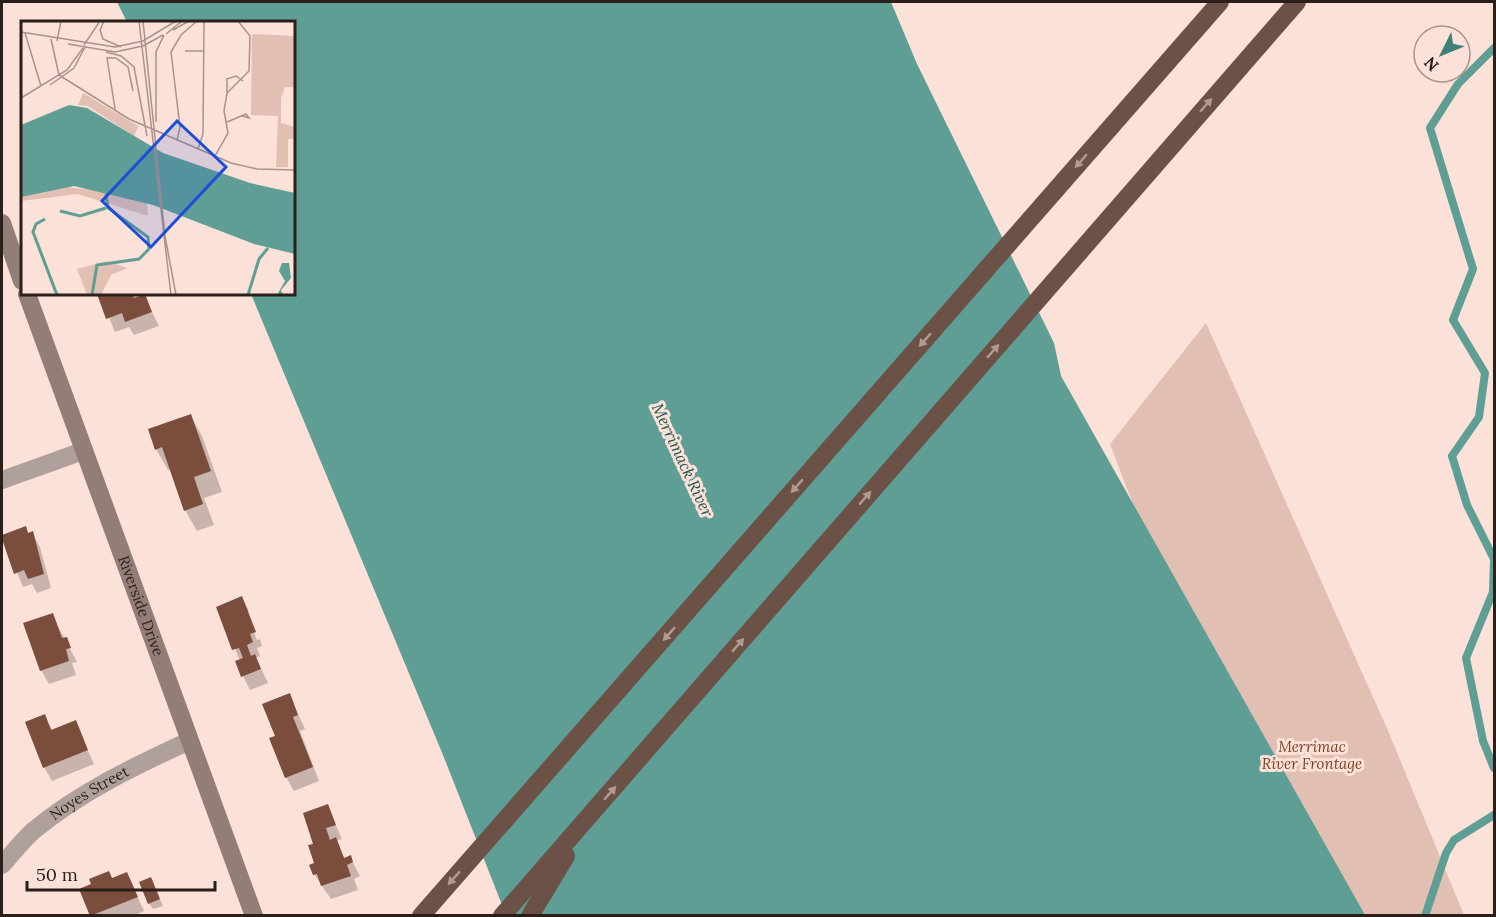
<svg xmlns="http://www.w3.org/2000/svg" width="1496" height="917" font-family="Lora,serif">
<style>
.green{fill:#e2bfb3}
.water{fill:#5e9e95}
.shadow{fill:#0003}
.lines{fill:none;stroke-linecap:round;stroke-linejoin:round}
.stream{stroke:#5e9e95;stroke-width:8}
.building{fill:#7b4d3d}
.street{stroke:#afa09c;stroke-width:18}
.secondary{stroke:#937e77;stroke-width:18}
.highway{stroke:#6c5147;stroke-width:18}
.oneway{fill:#b4998f}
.labels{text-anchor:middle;stroke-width:6;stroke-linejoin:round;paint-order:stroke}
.street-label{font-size:15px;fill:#2b1f1b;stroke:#fbe1d7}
.park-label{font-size:15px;font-style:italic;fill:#803f27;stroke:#fbe1d7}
.water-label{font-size:16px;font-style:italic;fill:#1f564f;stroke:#fbe1d7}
.inset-river{fill:none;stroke:#5e9e95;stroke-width:3}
.inset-road{fill:none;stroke:#a8938c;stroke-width:1.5}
.view{fill:#1d4ed8;fill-opacity:0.15;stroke:#1d4ed8;stroke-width:3}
.inset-edge{fill:none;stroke:#2b1f1b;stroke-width:3}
</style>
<rect width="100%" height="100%" fill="#fbe1d7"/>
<path class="green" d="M1206 323 1389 733 1464 915H1330L1157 567 1110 444Z"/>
<path class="water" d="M117 2H891L917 64 1054 343 1061 376 1365 915H506L443 755 251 294H294V22H127Z"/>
<g class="shadow">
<path d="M99 294H134L136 299 144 296 159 326 134 335 129 327 115 332Z"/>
<path d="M190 415 202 436 222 492 204 498 214 525 197 531 185 510 171 469 168 470 156 449Z"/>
<path d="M25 528 29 534 32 533 40 547 51 588 37 593 32 584 23 587 2 536Z"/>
<path d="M242 598 249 611H246L257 640 260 639 262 646 257 648 260 656 256 658 268 683 250 690 243 676 240 661 218 607Z"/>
<path d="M52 615 77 662 72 663 76 675 49 684 41 670Z"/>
<path d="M289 695 305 729 300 731 319 781 294 791 286 777 277 737Z"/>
<path d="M44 716 53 731 75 722 94 764 52 781 44 767Z"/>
<path d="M327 806 342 839 336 841 345 859 350 857 360 876 354 879 358 890 331 899 314 874 315 844Z"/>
<path d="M127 874 144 911 133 916H92L81 890Z"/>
<path d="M151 879 163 906 153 909 149 903Z"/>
</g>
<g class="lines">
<g class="stream">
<path d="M1494 48 1458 84 1430 128 1473 269 1453 320 1485 373 1479 417 1452 456 1467 505 1494 559 1493 592 1466 658 1483 741 1494 768"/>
<path d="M1425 916 1446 853 1454 840 1494 815"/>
</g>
</g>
<g class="building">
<path d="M97 294H132L134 298 145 294 152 312 125 322 122 313 106 319Z"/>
<path d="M191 414 211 471 194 477 203 504 184 511 162 447 155 450 148 429Z"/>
<path d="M26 526 28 533 33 531 44 574 28 579 24 570 14 574 2 539V535Z"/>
<path d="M242 596 256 632 250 634 253 642 247 645 251 656 255 654 261 669 241 677 235 661 243 658 239 648 232 650 216 607Z"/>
<path d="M53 613 62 638 67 637 71 648 66 649 69 661 40 671 23 623Z"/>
<path d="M290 693 298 715 293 717 313 767 285 778 269 738 275 736 262 704Z"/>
<path d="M45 714 51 730 76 720 88 750 43 768 25 722Z"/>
<path d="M328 804 336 825 326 828 330 840 336 837 344 858 351 855 353 862 347 865 351 876 321 886 317 874 313 875 309 865 314 863 308 845 313 844 303 813Z"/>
<path d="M109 871 112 878 127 872 138 897 90 916 79 889 91 884 89 879Z"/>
<path d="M151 877 160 899 148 904 139 882Z"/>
</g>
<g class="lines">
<g class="street">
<path d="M2 480 83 451"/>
<path id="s1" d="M2 865C12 854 22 841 33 831 80 792 135 766 189 741"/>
</g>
<g class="secondary">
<path d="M2 223 22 281"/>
<path id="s2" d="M27 294 254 916"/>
</g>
<g class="highway">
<path d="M421 916 1220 2"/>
<path d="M502 916 1297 2"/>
<path d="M530 916 566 856"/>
</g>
</g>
<defs><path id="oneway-solid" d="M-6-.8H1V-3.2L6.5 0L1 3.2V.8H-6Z" transform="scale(1.5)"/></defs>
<g class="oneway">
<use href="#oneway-solid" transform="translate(1206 105) rotate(-49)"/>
<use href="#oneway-solid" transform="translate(1081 161) rotate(131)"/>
<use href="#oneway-solid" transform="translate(925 340) rotate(131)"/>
<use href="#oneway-solid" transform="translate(993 351) rotate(-49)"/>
<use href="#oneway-solid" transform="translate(797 486) rotate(131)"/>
<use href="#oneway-solid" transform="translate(865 498) rotate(-49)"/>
<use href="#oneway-solid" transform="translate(669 634) rotate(131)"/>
<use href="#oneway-solid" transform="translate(738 645) rotate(-49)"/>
<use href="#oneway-solid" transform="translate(610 793) rotate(-49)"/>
<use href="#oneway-solid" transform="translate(454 878) rotate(132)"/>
</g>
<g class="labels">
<g class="street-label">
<text dy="5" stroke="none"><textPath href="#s2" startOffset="332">Riverside Drive</textPath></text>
<text dy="5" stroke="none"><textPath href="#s1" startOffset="114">Noyes Street</textPath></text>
</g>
<g class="park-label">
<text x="1312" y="752">Merrimac<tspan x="1312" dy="17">River Frontage</tspan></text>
</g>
<g class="water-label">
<text transform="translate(683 460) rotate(65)" y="6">Merrimack River</text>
</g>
</g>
<g transform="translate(21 21)">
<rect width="274" height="274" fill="#fbe1d7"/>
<path d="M231 13 274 15V66H264L260 77V102L274 106V118H267V146H255L257 95 230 94ZM62 72 117 105 113 115 67 85 57 84ZM47 166 100 173 126 183 127 195 57 173 0 180V176L7 173ZM86 240 106 247 90 254 80 274H66L56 248Z" fill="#e2bfb3"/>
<path d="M48 84 66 87 142 132 229 162 274 172V233L233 223 132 184 53 165 0 176V104ZM261 242H268L270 257 260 269 262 274H256L264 260 258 250Z" fill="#5e9e95"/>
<path class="inset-river" d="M39 190 59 195 85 187M24 198 15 203 12 211 36 274M71 274 76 244 118 238 128 228 127 216 87 187 85 173M227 274 238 238 247 227"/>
<path class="inset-road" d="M83 0 79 9 82 18 100 26M118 0 150 274M122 0 144 215 155 274M152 9 168 0M0 11 94 26 122 20 155 0M4 12 20 65M145 13 161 0M30 18 38 54M36 20 40 0M47 23 94 31 122 25 142 14M63 24 79 0M164 30H183M85 31 100 35 113 46 126 115M38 54 108 98 210 142 236 148 275 149M29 64 53 47 64 26M206 72V58L215 55 222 60M0 77 46 49 62 27M94 88 86 37H95L107 46 112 70M135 101V31L143 14M206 101 225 93 228 97 221 95M156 119 159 106 150 31 160 14 176 0M177 128 182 113 183 0M194 135 207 112 203 90 206 72 228 50 229 15 217 0"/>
<path class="view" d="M156 100 205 146 130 226 81 180Z"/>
<rect width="274" height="274" class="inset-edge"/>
</g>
<rect width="1496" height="917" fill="none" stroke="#2b1f1b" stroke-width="6"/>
<g transform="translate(1442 54) rotate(227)"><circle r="28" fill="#fbe1d7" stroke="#a8938c" stroke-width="1.5"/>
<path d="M0-4.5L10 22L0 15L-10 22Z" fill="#3b8179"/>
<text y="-9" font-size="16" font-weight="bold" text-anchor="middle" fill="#2b1f1b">N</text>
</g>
<path d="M27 881v9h188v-9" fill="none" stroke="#2b1f1b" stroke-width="3"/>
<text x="36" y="881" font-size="18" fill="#2b1f1b" stroke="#fbe1d7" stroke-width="4.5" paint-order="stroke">50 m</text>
</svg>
